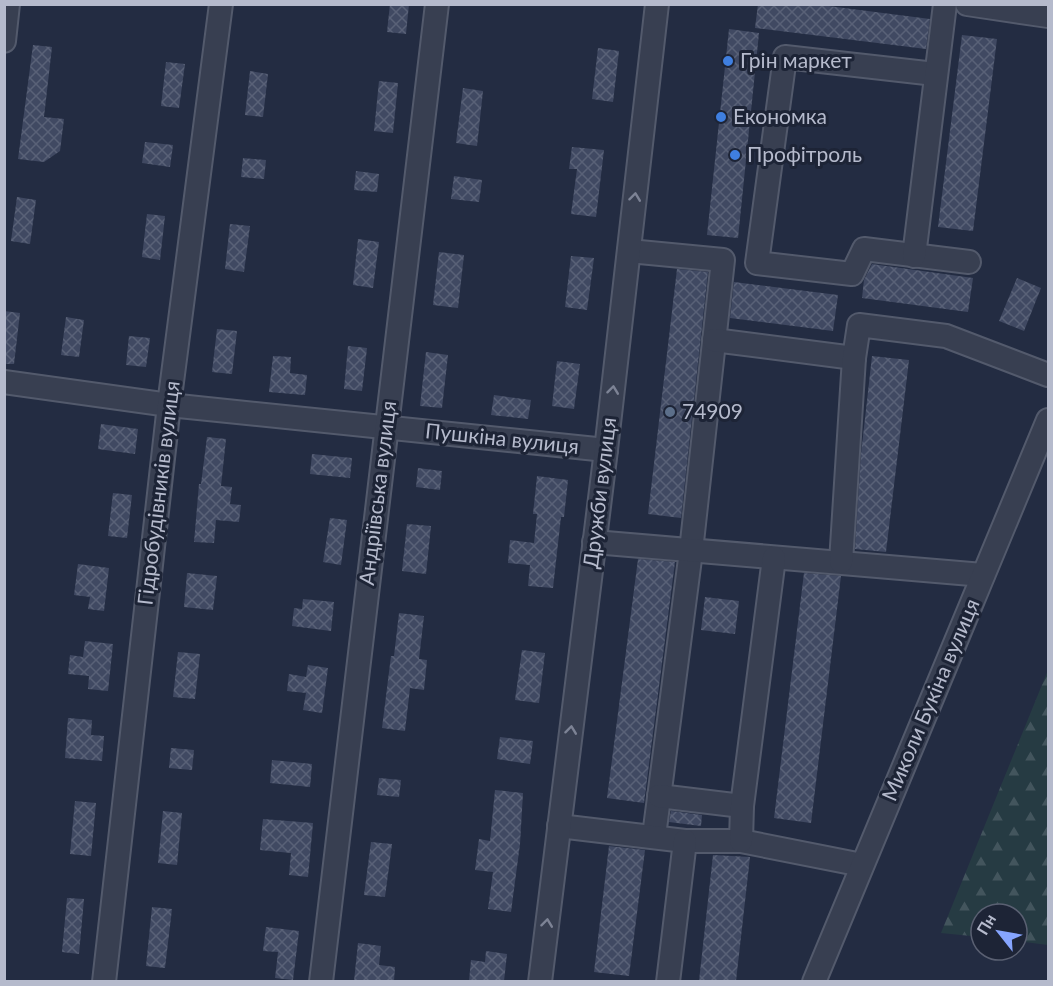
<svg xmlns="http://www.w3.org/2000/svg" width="1053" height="986" font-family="Lato,sans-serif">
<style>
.forest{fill:url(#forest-firs)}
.building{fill:url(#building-cross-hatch)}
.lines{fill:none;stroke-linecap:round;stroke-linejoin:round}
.minor-casing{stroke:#535a6c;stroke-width:26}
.minor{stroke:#383f51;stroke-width:22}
.oneway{stroke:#7d8395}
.shop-dot{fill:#3f7fe0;stroke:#1d2436;stroke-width:2}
.service-dot{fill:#5c6f8a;stroke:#1d2436;stroke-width:2}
.labels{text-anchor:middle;stroke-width:6;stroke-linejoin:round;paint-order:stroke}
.poi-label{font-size:21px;fill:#b5bacc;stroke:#1d2436;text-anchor:start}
.street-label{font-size:21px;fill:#b5bacc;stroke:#1d2436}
</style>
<defs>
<pattern id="forest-firs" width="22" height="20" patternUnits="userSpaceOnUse" patternTransform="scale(1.5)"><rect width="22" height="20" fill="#263b43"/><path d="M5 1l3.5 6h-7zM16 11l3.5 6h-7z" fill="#43555d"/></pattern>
<pattern id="building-cross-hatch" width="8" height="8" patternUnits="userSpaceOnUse" patternTransform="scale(1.5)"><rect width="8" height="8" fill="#404962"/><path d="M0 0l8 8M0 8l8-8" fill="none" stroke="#596177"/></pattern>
</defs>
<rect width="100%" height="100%" fill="#232c42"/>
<path class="forest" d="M1048 670V945L1017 941V914H981V937L941 933Z"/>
<g class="building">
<path d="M390 4H409L406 34 387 32Z"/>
<path d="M758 4H813L930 19 926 49 755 28Z"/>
<path d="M729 29 759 33 738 238 707 235Z"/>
<path d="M962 35 997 39 973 231 938 227Z"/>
<path d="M33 45 52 47 44 117 64 119 60 151 44 162 18 159Z"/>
<path d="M598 48 619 51 613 102 592 99Z"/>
<path d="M166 62 185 64 179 108 161 106Z"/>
<path d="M250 71 268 74 263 117 245 115Z"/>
<path d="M379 81 398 83 393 133 374 131Z"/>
<path d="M463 88 483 91 477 146 456 143Z"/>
<path d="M145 142 173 145 170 167 142 163Z"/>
<path d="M572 147 604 150 596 217 571 214 577 169H569Z"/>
<path d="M243 158 266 160 264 179 241 177Z"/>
<path d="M356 171 379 174 377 192 354 190Z"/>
<path d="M454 176 482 180 479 202 451 199Z"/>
<path d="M17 197 36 200 30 244 11 241Z"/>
<path d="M147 214 165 216 160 260 142 257Z"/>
<path d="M230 224 250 226 244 272 225 269Z"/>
<path d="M358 239 379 242 373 288 353 285Z"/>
<path d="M439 252 464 255 458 308 433 305Z"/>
<path d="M571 256 594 258 587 310 565 307Z"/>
<path d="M872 264 973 278 968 312 862 298 864 280Z"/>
<path d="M677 269 708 272 681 518 648 514Z"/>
<path d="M1017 278 1041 288 1024 331 999 321Z"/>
<path d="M734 282 838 295 833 331 730 318Z"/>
<path d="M4 311 20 313 14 364H4Z"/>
<path d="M66 317 84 320 79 357 61 355Z"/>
<path d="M217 329 237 331 232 374 212 372Z"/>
<path d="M129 336 150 338 146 367 126 365Z"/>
<path d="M348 346 367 348 362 391 344 389Z"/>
<path d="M426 352 448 355 442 408 420 406Z"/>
<path d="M273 356 291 357 290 373 307 375 305 395 269 392Z"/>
<path d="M872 356 909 360 886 552 855 549 861 454Z"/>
<path d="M557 361 580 364 574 409 552 406Z"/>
<path d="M494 395 531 400 528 419 491 415Z"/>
<path d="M101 424 138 429 135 454 98 449Z"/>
<path d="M207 437 226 439 221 486 232 487 230 504 241 505 239 522 216 520 214 543 194 542 199 484H201Z"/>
<path d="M312 454 352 458 350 478 310 474Z"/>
<path d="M418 468 442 471 440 490 416 487Z"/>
<path d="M537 476 568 480 564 517H561L553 588 528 586 530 565 508 563 510 540 534 543 537 514H533Z"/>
<path d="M113 493 132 495 127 538 108 536Z"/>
<path d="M330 518 347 520 341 565 323 562Z"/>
<path d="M407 524 431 526 426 574 402 571Z"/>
<path d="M638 559 675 562 644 803 607 798Z"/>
<path d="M78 564 109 568 104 611 88 609 90 597 74 595Z"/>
<path d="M187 573 217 576 213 610 184 607Z"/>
<path d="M804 573 841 576 811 823 774 818Z"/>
<path d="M705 597 739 601 735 634 701 630Z"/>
<path d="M303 599 334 602 331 631 292 626 294 608 302 609Z"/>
<path d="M399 613 424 616 419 659 427 660 424 690 410 688 405 731 382 728 391 656H394Z"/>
<path d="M85 641 113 644 108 691 88 689 89 676 68 674 70 655 83 657Z"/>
<path d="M522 650 545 653 539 703 515 700Z"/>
<path d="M178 652 200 654 195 699 173 697Z"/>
<path d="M308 665 328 668 322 713 303 710 306 693 287 691 289 674 306 677Z"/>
<path d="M68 718 92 720 91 735 104 736 102 761 65 758Z"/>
<path d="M500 737 533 741 530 764 497 759Z"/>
<path d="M171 748 194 750 192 770 169 768Z"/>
<path d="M272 760 312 764 310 787 270 783Z"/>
<path d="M379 778 401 780 399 797 377 795Z"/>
<path d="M495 790 523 793 520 844 511 912 488 909 493 872 475 870 479 839 490 841Z"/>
<path d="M75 801 96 803 91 856 70 854Z"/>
<path d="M163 811 182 813 177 865 158 863Z"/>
<path d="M671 811 702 815 701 826 669 822Z"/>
<path d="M263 819 313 823 308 877 289 875 291 853 260 850Z"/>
<path d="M371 842 392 844 385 897 364 895Z"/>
<path d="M609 846 645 850 629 976 594 972Z"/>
<path d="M713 855 750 857 736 981H699Z"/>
<path d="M67 898 84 899 79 954 62 952Z"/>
<path d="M152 907 172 909 165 968 146 966Z"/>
<path d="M266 927 299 931 293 980 275 978 278 952 263 951Z"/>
<path d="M358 943 381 946 379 965 395 967 394 981H354Z"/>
<path d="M486 951 507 954 504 981H469L471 960 485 962Z"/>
</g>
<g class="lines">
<defs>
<g id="minor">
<path d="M967 4 1048 16"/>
<path d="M4 41 8 4"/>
<path d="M935 74 785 57 757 263 852 274 864 249 969 262"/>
<path d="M629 251 723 260 691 551 654 836"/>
<path d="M914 256 945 4"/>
<path d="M714 340 854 358"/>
<path d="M4 382 169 405 606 450"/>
<path d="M594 542 983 575"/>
<path d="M841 562 854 358 859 325 946 336 1048 375"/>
<path d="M659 796 742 806"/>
<path d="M559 826 685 841H741L862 865"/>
<path d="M741 841 742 806 774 558"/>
<path d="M104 982 169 405 221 4"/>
<path d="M321 982 437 4"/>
<path d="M540 982 606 450 657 4"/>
<path d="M668 982 685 841"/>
<path d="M814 982 1048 420"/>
</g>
</defs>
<use href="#minor" class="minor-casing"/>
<use href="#minor" class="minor"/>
</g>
<defs><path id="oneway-chevron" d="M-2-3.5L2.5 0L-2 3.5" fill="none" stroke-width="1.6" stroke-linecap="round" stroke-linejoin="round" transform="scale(1.5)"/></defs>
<g class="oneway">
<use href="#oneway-chevron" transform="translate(635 197) rotate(-83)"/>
<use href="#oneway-chevron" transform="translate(613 390) rotate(-83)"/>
<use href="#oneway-chevron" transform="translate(571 730) rotate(-83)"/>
<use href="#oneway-chevron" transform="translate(547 923) rotate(-83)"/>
</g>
<g class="shop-dot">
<circle cx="728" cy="61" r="6"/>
<circle cx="721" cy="117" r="6"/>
<circle cx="735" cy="155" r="6"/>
</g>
<circle class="service-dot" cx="670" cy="412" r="6"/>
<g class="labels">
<g class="poi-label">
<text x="740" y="68">Грін маркет</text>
<text x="733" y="124">Економка</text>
<text x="747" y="162">Профітроль</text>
<text x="682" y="419">74909</text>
</g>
<g class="street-label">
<text transform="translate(502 439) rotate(6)" y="7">Пушкіна вулиця</text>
<text transform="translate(159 493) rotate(-83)" y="7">Гідробудівників вулиця</text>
<text transform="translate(378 493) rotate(-83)" y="7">Андріївська вулиця</text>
<text transform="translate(600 493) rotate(-83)" y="7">Дружби вулиця</text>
<text transform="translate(931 700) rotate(-67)" y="7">Миколи Букіна вулиця</text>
</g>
</g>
<rect width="1053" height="986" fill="none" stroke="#b5bacc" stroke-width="12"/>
<g transform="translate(999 932) rotate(301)"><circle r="28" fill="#1d2436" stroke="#5a6072" stroke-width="1.5"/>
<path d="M0-4.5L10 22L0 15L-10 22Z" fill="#86a5ff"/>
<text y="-9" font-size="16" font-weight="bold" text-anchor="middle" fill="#b5bacc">Пн</text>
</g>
</svg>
